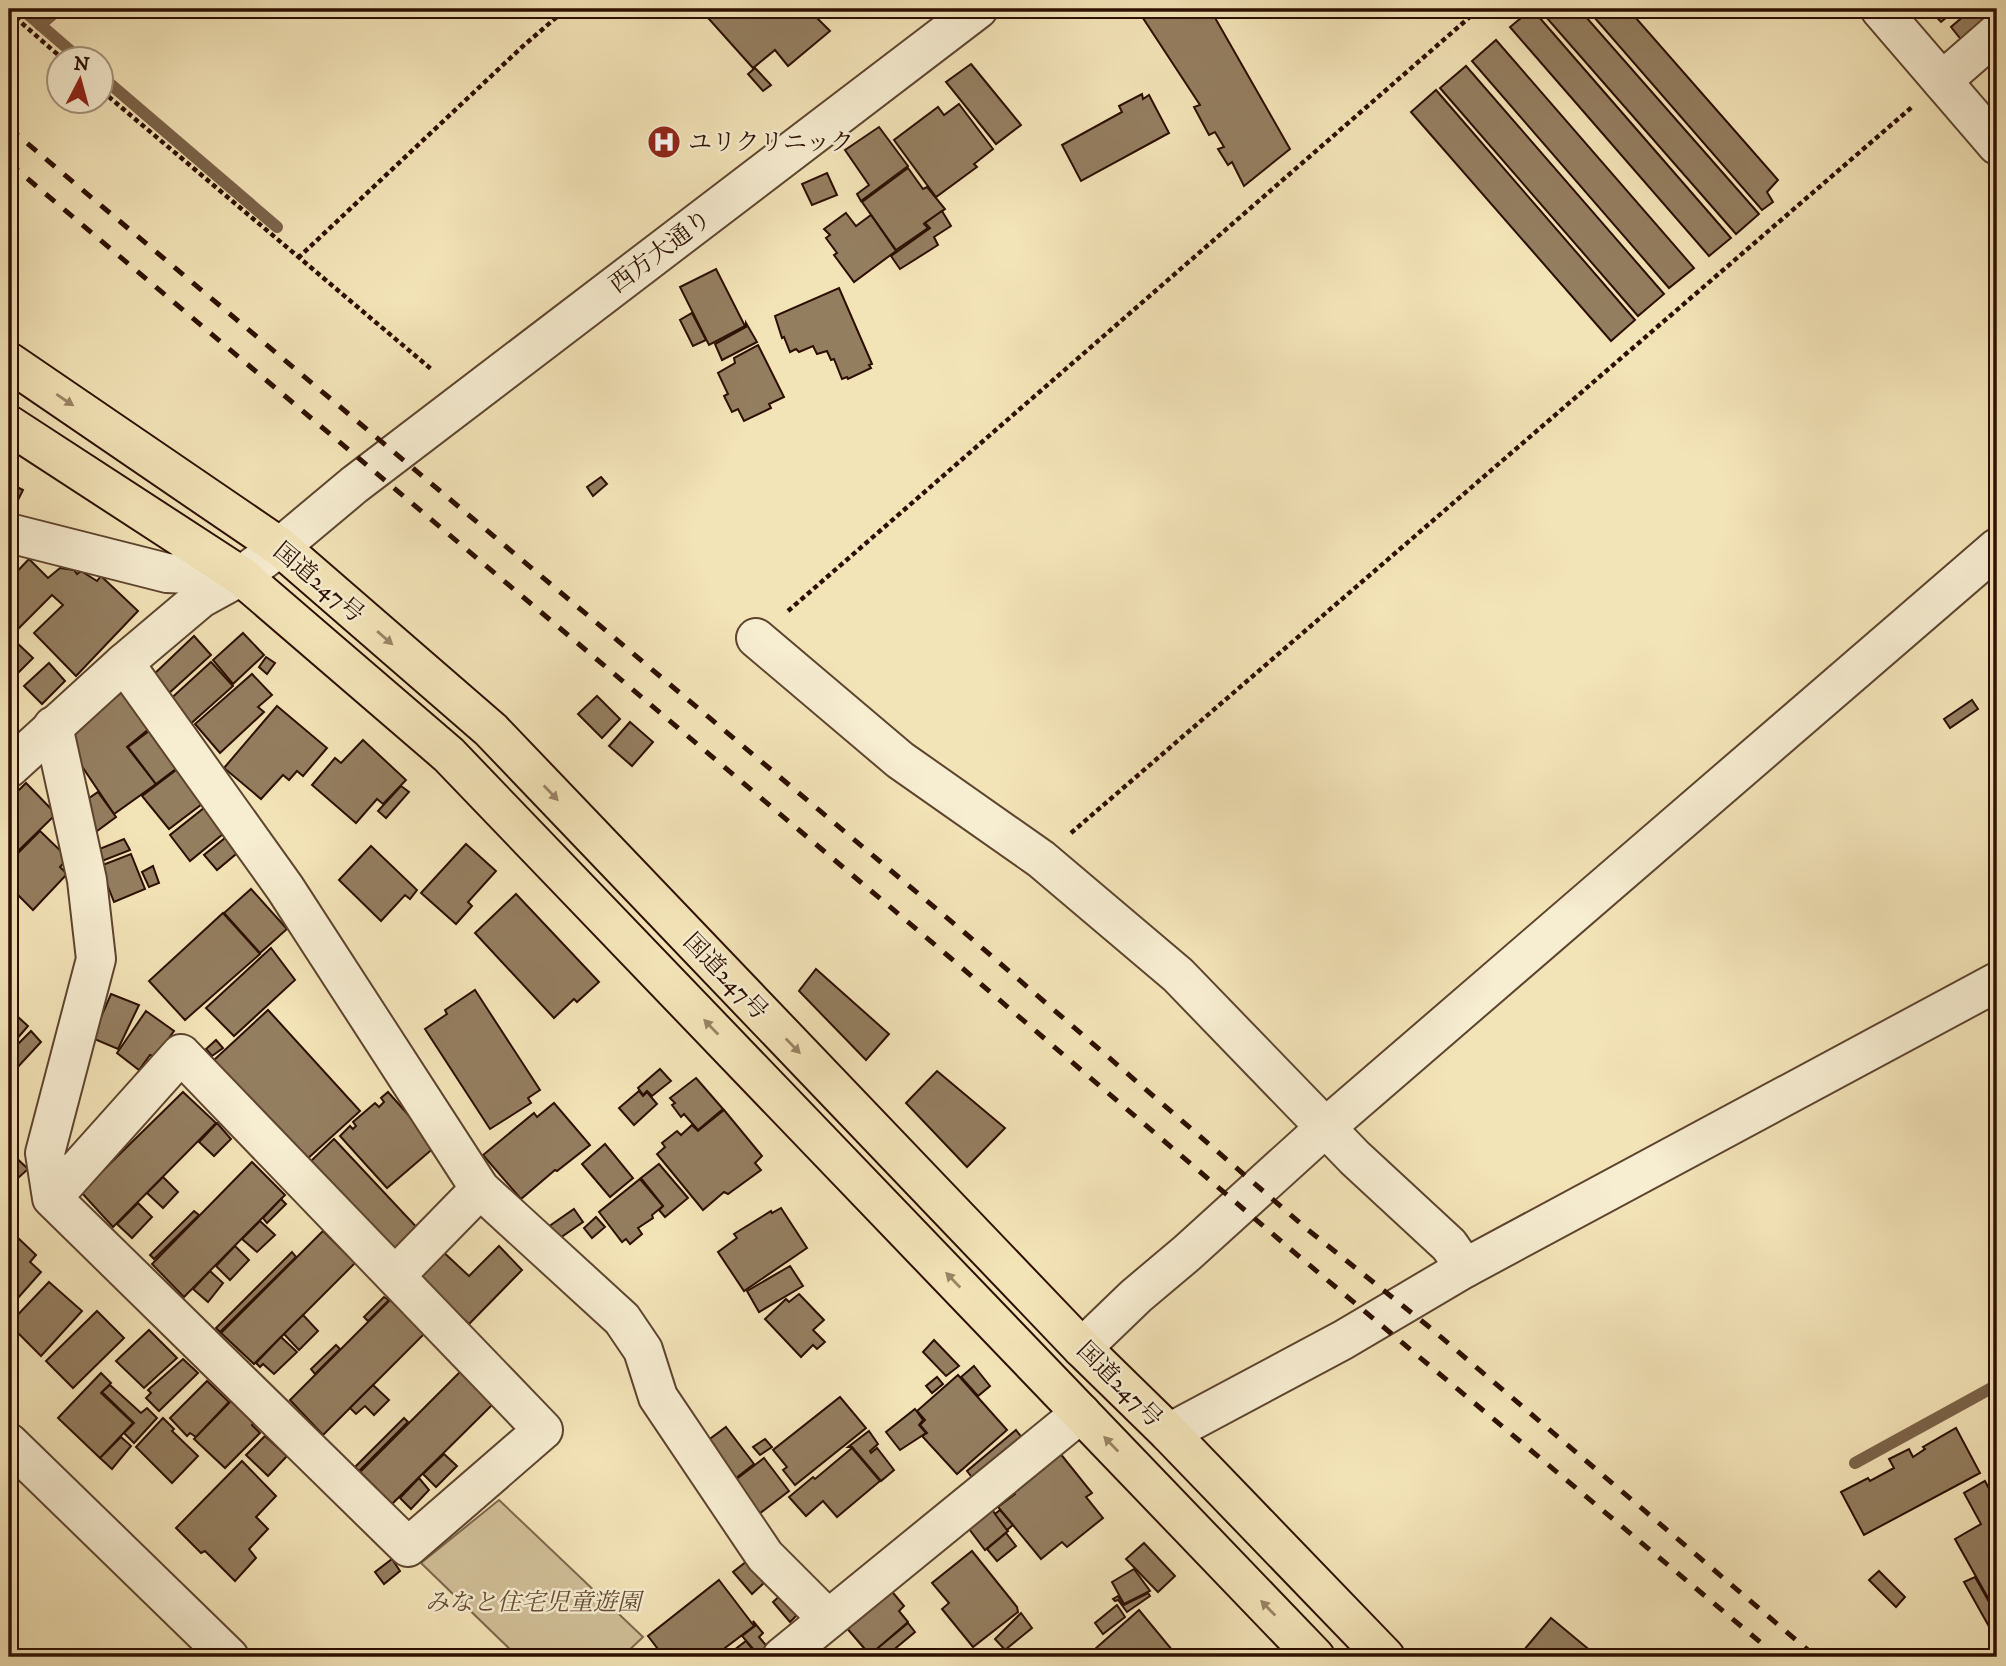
<svg xmlns="http://www.w3.org/2000/svg" width="2006" height="1666" font-family="'IM FELL DW Pica','Noto Serif JP',serif">
<style>
.green{fill:#d1c099;stroke:#7f684d;stroke-width:2}
.lines{fill:none;stroke-linecap:round;stroke-linejoin:round}
.stream{stroke:#7c644a;stroke-width:12}
.building{fill:#947e60;stroke:#2d0f01;stroke-width:2}
.minor-casing{stroke:#5e442f;stroke-width:42}
.highway-casing{stroke:#2d0f01;stroke-width:42}
.path{stroke:#2d0f01;stroke-width:4.5;stroke-dasharray:5 3.5;stroke-linecap:butt}
.minor{stroke:#f7edd1;stroke-width:38}
.highway{stroke:#f3e4b8;stroke-width:38}
.rail{stroke:#2d0f01;stroke-width:5;stroke-dasharray:12 12;stroke-linecap:butt}
.oneway{fill:#9a8466}
.labels{text-anchor:middle;stroke-width:5;stroke-linejoin:round;paint-order:stroke}
.poi-label{font-size:24px;fill:#2d0f01;stroke:#f7edd1;text-anchor:start}
.street-label{font-size:24px;fill:#2d0f01;stroke:#f7edd1}
.park-label{font-size:24px;font-style:italic;fill:#664d36;stroke:#f7edd1}
</style>
<rect width="100%" height="100%" fill="#f3e4b8"/>
<filter id="stains"><feTurbulence type="fractalNoise" baseFrequency=".00286" numOctaves="4"/><feColorMatrix values="0 0 0 0 .2 0 0 0 0 .09 0 0 0 0 .02 0 0 0 .5 -.17"/></filter>
<radialGradient id="worn" r=".72"><stop offset=".6" stop-color="#630" stop-opacity="0"/><stop offset="1" stop-color="#630" stop-opacity=".3"/></radialGradient>
<path class="green" d="M499 1500 643 1637 622 1657H518L421 1563Z"/>
<g class="lines">
<g class="stream">
<path d="M22 9 81 60"/>
<path d="M40 25 59 9"/>
<path d="M102 77 277 227"/>
<path d="M1855 1463 1997 1385"/>
</g>
</g>
<g class="building">
<path d="M700 9H822L814 15 830 31 788 66 775 50 753 68Z"/>
<path d="M1137 9H1210L1290 149 1244 186 1232 162 1228 165 1218 149 1224 147 1215 132 1209 135 1194 107 1200 105Z"/>
<path d="M1532 9 1731 238 1709 256 1510 27Z"/>
<path d="M1539 9H1579L1759 214 1736 234Z"/>
<path d="M1587 9H1628L1778 180 1767 192 1773 202 1762 210Z"/>
<path d="M1929 9H1957L1941 22Z"/>
<path d="M1972 9H1985L1991 17 1963 42 1951 27Z"/>
<path d="M1496 40 1694 268 1669 288 1472 61Z"/>
<path d="M971 64 1021 125 996 144 946 82Z"/>
<path d="M1466 66 1664 294 1638 316 1440 88Z"/>
<path d="M755 68 771 85 763 91 748 74Z"/>
<path d="M1436 90 1635 320 1611 341 1411 112Z"/>
<path d="M1142 94 1143 99 1149 95 1169 133 1081 181 1062 145 1122 112 1119 106Z"/>
<path d="M959 104 993 149 974 164 977 167 936 197 894 140 938 107 944 115Z"/>
<path d="M879 127 908 166 861 201 857 194 869 185 845 150Z"/>
<path d="M908 168 923 189 927 187 945 209 924 224 928 228 896 250 862 202Z"/>
<path d="M827 173 837 195 812 205 802 184Z"/>
<path d="M942 211 951 226 934 237 938 245 900 269 891 256 930 228 925 223Z"/>
<path d="M846 213 856 226 871 215 896 251 854 282 834 255 837 253 826 238 830 235 824 229Z"/>
<path d="M716 269 745 326 709 345 680 287Z"/>
<path d="M839 288 872 364 869 365 871 368 848 379 847 377 842 379 834 359 831 360 827 351 817 354 813 346 799 352 796 349 790 352 784 337 782 338 775 316Z"/>
<path d="M692 313 706 340 693 346 680 320Z"/>
<path d="M746 323 757 342 722 360 715 344 746 327Z"/>
<path d="M758 345 784 397 769 404 771 408 744 421 738 409 732 412 724 396 728 394 718 373 735 363 734 358Z"/>
<path d="M601 477 607 484 593 496 587 487Z"/>
<path d="M11 484 23 490 14 508 9 505Z"/>
<path d="M29 559 48 578 60 568 74 570 77 574 81 571 97 581 101 576 138 611 76 676 34 633 63 605 52 595 16 631 9 624V580Z"/>
<path d="M243 633 264 655 233 684 213 660Z"/>
<path d="M194 636 211 655 168 694 151 677Z"/>
<path d="M15 641 33 658 14 677 9 671V647Z"/>
<path d="M266 657 275 663 267 674 259 667Z"/>
<path d="M211 662 233 686 187 727 166 703Z"/>
<path d="M49 663 65 681 42 704 24 686Z"/>
<path d="M252 674 272 695 258 707 264 712 220 753 195 724Z"/>
<path d="M128 687 150 728 127 747 156 784 114 814 73 753 68 737Z"/>
<path d="M597 696 620 719 602 738 578 714Z"/>
<path d="M1972 700 1978 709 1950 728 1944 719Z"/>
<path d="M277 706 327 748 303 776 297 771 289 780 283 775 261 799 224 768Z"/>
<path d="M630 722 653 742 632 766 609 746Z"/>
<path d="M153 728 181 765 156 784 128 747Z"/>
<path d="M363 740 406 780 383 804 377 799 356 823 312 785 335 758 341 763Z"/>
<path d="M180 767 206 801 169 829 142 796Z"/>
<path d="M26 783 56 814 9 860V800Z"/>
<path d="M401 786 409 792 386 818 378 811Z"/>
<path d="M98 792 116 817 93 834 85 801Z"/>
<path d="M209 804 229 829 190 861 170 835Z"/>
<path d="M40 831 68 858 60 867 67 874 33 910 9 886V862Z"/>
<path d="M230 834 242 849 217 870 204 855Z"/>
<path d="M124 839 130 850 102 861 97 850Z"/>
<path d="M466 844 496 871 468 902 472 906 456 924 421 893Z"/>
<path d="M371 846 417 890 410 899 405 895 381 921 339 880Z"/>
<path d="M131 854 145 889 114 902 100 866Z"/>
<path d="M153 866 159 883 149 887 142 872Z"/>
<path d="M251 889 287 929 260 953 224 913Z"/>
<path d="M516 894 599 982 577 1002 574 999 554 1018 475 933Z"/>
<path d="M223 913 260 954 185 1020 149 981Z"/>
<path d="M271 948 295 980 234 1036 206 1008Z"/>
<path d="M816 969 889 1034 866 1060 799 991Z"/>
<path d="M475 990 540 1090 528 1098 531 1103 490 1129 425 1029 447 1014 445 1010Z"/>
<path d="M111 994 139 1005 118 1049 92 1038Z"/>
<path d="M268 1010 360 1111 306 1160 214 1060Z"/>
<path d="M146 1011 174 1031 155 1057 150 1055 139 1070 117 1053Z"/>
<path d="M17 1016 28 1026 9 1048V1025Z"/>
<path d="M31 1031 41 1042 15 1070 9 1064V1053Z"/>
<path d="M216 1040 223 1048 212 1056 206 1049Z"/>
<path d="M660 1069 671 1081 652 1096 647 1091 643 1095 638 1088Z"/>
<path d="M937 1071 1005 1128 967 1167 906 1103Z"/>
<path d="M696 1078 723 1109 698 1130 684 1114 681 1117 672 1105 675 1103 670 1098Z"/>
<path d="M639 1091 643 1096 647 1092 657 1104 634 1125 619 1108Z"/>
<path d="M183 1092 216 1123 113 1227 81 1192Z"/>
<path d="M388 1092 436 1146 387 1188 340 1136 350 1126 353 1129 356 1126 353 1122 375 1103 379 1107 384 1102 381 1098Z"/>
<path d="M554 1103 590 1145 557 1171 555 1170 521 1199 483 1155 534 1113 537 1117Z"/>
<path d="M724 1110 762 1156 755 1163 761 1170 728 1194 724 1192 703 1210 657 1154 665 1147 662 1143 677 1131 681 1135 692 1125 698 1131Z"/>
<path d="M217 1123 231 1139 214 1156 199 1142Z"/>
<path d="M334 1139 422 1233 398 1257 310 1162Z"/>
<path d="M605 1144 633 1178 610 1197 582 1164Z"/>
<path d="M9 1151 28 1169 17 1179 9 1172Z"/>
<path d="M252 1162 285 1195 184 1297 152 1264Z"/>
<path d="M659 1164 688 1198 665 1217 659 1210 663 1206 641 1178Z"/>
<path d="M163 1177 178 1192 163 1208 147 1193Z"/>
<path d="M640 1179 663 1206 652 1215 653 1218 638 1228 642 1234 630 1244 626 1239 622 1242 599 1212Z"/>
<path d="M281 1199 286 1204 267 1223 263 1218Z"/>
<path d="M138 1203 152 1217 132 1238 117 1224Z"/>
<path d="M781 1208 807 1248 744 1291 718 1252 737 1238 734 1234 771 1211 772 1213Z"/>
<path d="M574 1209 583 1222 557 1240 548 1227Z"/>
<path d="M194 1211 199 1215 154 1259 150 1255Z"/>
<path d="M596 1217 605 1227 592 1238 584 1228Z"/>
<path d="M260 1221 275 1235 257 1252 242 1239Z"/>
<path d="M323 1231 355 1263 254 1364 221 1333Z"/>
<path d="M16 1236 36 1255 30 1262 41 1272 9 1308V1244Z"/>
<path d="M235 1246 249 1260 230 1280 216 1266Z"/>
<path d="M499 1246 522 1270 469 1324 416 1273 440 1249 469 1276Z"/>
<path d="M292 1252 296 1257 220 1332 216 1328Z"/>
<path d="M790 1266 803 1286 759 1312 747 1291Z"/>
<path d="M210 1271 223 1283 208 1302 193 1289Z"/>
<path d="M49 1282 82 1311 41 1356 9 1324Z"/>
<path d="M799 1294 824 1320 813 1330 825 1342 817 1349 813 1345 801 1357 765 1319 786 1299 789 1302Z"/>
<path d="M384 1297 389 1300 368 1321 364 1317Z"/>
<path d="M390 1300 425 1333 323 1435 290 1400Z"/>
<path d="M97 1311 124 1338 73 1388 46 1361Z"/>
<path d="M303 1315 318 1331 299 1350 284 1334Z"/>
<path d="M149 1330 177 1358 144 1388 116 1361Z"/>
<path d="M281 1337 297 1352 274 1374 263 1364 260 1367 256 1363Z"/>
<path d="M934 1340 959 1366 946 1376 923 1352Z"/>
<path d="M336 1345 340 1349 315 1374 311 1369Z"/>
<path d="M183 1359 198 1373 159 1411 146 1398 151 1393 148 1390Z"/>
<path d="M974 1366 990 1386 978 1396 961 1377Z"/>
<path d="M462 1370 494 1403 392 1504 360 1472Z"/>
<path d="M101 1373 111 1383 101 1393 133 1423 100 1458 58 1418Z"/>
<path d="M958 1375 1007 1430 957 1474 922 1436 927 1433 920 1425 925 1420 917 1411Z"/>
<path d="M937 1377 943 1384 932 1393 926 1386Z"/>
<path d="M207 1381 229 1402 196 1437 190 1433 187 1436 170 1418Z"/>
<path d="M110 1385 141 1413 147 1408 157 1418 134 1443 124 1433 134 1423 102 1392Z"/>
<path d="M373 1385 389 1400 374 1415 365 1406 356 1414 350 1408Z"/>
<path d="M840 1397 866 1428 795 1485 783 1470 787 1467 773 1450Z"/>
<path d="M232 1400 254 1422 252 1425 260 1433 225 1468 194 1439Z"/>
<path d="M915 1409 923 1420 919 1425 926 1433 900 1450 886 1432Z"/>
<path d="M163 1418 174 1429 172 1431 198 1456 172 1483 136 1447Z"/>
<path d="M404 1418 408 1422 359 1471 355 1467Z"/>
<path d="M726 1427 754 1464 731 1482 703 1444Z"/>
<path d="M1956 1428 1980 1473 1864 1535 1841 1492 1868 1478 1870 1481 1894 1468 1889 1459 1909 1449 1913 1457 1925 1449 1923 1447Z"/>
<path d="M1016 1430 1023 1439 975 1481 967 1471Z"/>
<path d="M869 1431 878 1444 870 1451 871 1453 877 1448 894 1470 881 1481 852 1447H848Z"/>
<path d="M265 1436 287 1456 268 1476 246 1455Z"/>
<path d="M121 1437 131 1446 112 1469 100 1458Z"/>
<path d="M765 1439 772 1447 760 1455 753 1447Z"/>
<path d="M852 1448 880 1481 837 1517 823 1501 806 1516 789 1497 813 1477 815 1479Z"/>
<path d="M1059 1452 1092 1493 1086 1497 1103 1518 1067 1547 1062 1542 1041 1559 998 1507 1015 1494 1012 1490Z"/>
<path d="M444 1454 457 1466 436 1487 423 1474Z"/>
<path d="M764 1458 789 1491 755 1517 730 1484Z"/>
<path d="M242 1461 276 1496 256 1517 268 1529 249 1549 256 1558 235 1581 205 1551 201 1553 176 1528Z"/>
<path d="M419 1478 429 1490 411 1509 400 1498Z"/>
<path d="M1985 1481 1997 1504V1614L1955 1539 1981 1524 1964 1493Z"/>
<path d="M990 1507 1008 1531 985 1550 966 1525Z"/>
<path d="M1000 1510 1013 1525 1007 1530 995 1514Z"/>
<path d="M1006 1533 1016 1546 997 1561 987 1549Z"/>
<path d="M1144 1543 1175 1576 1158 1592 1126 1559Z"/>
<path d="M972 1551 1017 1607 1018 1612 973 1647 942 1609 949 1603 932 1583Z"/>
<path d="M392 1559 400 1571 384 1584 375 1572Z"/>
<path d="M747 1561 766 1581 752 1594 733 1572Z"/>
<path d="M1134 1569 1150 1591 1124 1604 1112 1582Z"/>
<path d="M1879 1571 1905 1597 1896 1607 1869 1580Z"/>
<path d="M1975 1577 1997 1616V1626L1991 1630 1964 1582Z"/>
<path d="M719 1580 754 1626 713 1657 710 1655 664 1657 648 1636Z"/>
<path d="M889 1588 904 1606 899 1611 908 1622 870 1655 845 1626Z"/>
<path d="M784 1592 800 1612 790 1622 773 1602Z"/>
<path d="M1148 1593 1150 1596 1127 1612 1118 1600 1115 1601 1113 1599 1118 1596 1124 1605Z"/>
<path d="M1117 1605 1125 1617 1103 1634 1095 1623Z"/>
<path d="M1139 1610 1173 1651 1165 1657H1086Z"/>
<path d="M1021 1613 1032 1628 1005 1650 995 1639Z"/>
<path d="M1551 1618 1598 1657H1518Z"/>
<path d="M753 1621 763 1633 759 1637 770 1650 762 1657H760L742 1636 755 1626Z"/>
<path d="M908 1623 915 1632 885 1657H875L872 1653Z"/>
<path d="M746 1641 759 1657H725Z"/>
</g>
<g class="lines">
<defs>
<g id="minor">
<path d="M1880 9 1997 145"/>
<path d="M1942 81 1997 33"/>
<path d="M9 533 167 573 241 576"/>
<path d="M756 638 900 760 1041 859 1178 975 1355 1158 1449 1245 1465 1268"/>
<path d="M124 663 285 888 480 1189 622 1319 643 1350 658 1397 765 1556 828 1619"/>
<path d="M9 768 124 663 201 598 241 576 280 547 354 485 978 9"/>
<path d="M52 1198 181 1054 543 1430 408 1547 52 1198 45 1153 96 959 87 880 53 726"/>
<path d="M395 1276 480 1189"/>
<path d="M1082 1348 1136 1296 1187 1253 1326 1127 1997 548"/>
<path d="M1169 1433 1343 1340 1465 1268 1997 982"/>
<path d="M9 1443 229 1657"/>
<path d="M782 1657 1081 1413"/>
</g>
<g id="highway">
<path d="M9 362 280 547 491 730 1082 1348 1169 1433 1385 1657"/>
<path d="M9 425 241 576 449 755 1315 1657"/>
</g>
</defs>
<use href="#minor" class="minor-casing"/>
<use href="#highway" class="highway-casing"/>
<g class="path">
<path d="M9 12 64 60"/>
<path d="M102 91 431 369"/>
<path d="M298 258 522 47 566 9"/>
<path d="M788 611 1479 9"/>
<path d="M1071 833 1912 107"/>
</g>
<use href="#minor" class="minor"/>
<use href="#highway" class="highway"/>
<g class="rail">
<path d="M9 128 965 933 1307 1229 1428 1326 1816 1657"/>
<path d="M9 163 947 955 1289 1248 1778 1657"/>
</g>
</g>
<defs><path id="oneway-solid" d="M-6-.8H1V-3.2L6.5 0L1 3.2V.8H-6Z" transform="scale(1.75)"/></defs>
<g class="oneway">
<use href="#oneway-solid" transform="translate(65 400) rotate(34)"/>
<use href="#oneway-solid" transform="translate(385 638) rotate(41)"/>
<use href="#oneway-solid" transform="translate(551 793) rotate(46)"/>
<use href="#oneway-solid" transform="translate(711 1027) rotate(-134)"/>
<use href="#oneway-solid" transform="translate(793 1046) rotate(46)"/>
<use href="#oneway-solid" transform="translate(953 1280) rotate(-134)"/>
<use href="#oneway-solid" transform="translate(1111 1444) rotate(-134)"/>
<use href="#oneway-solid" transform="translate(1268 1608) rotate(-134)"/>
</g>
<defs>
<symbol id="hospital-disc" viewBox="-11 -11 22 22"><circle r="9.5" fill="#8f2418" stroke="#f7edd1"/><path d="M-5-5h3v3.5h4V-5h3V5h-3V1.5h-4V5h-3Z" fill="#fff"/></symbol>
</defs>
<g fill-rule="evenodd">
<use href="#hospital-disc" x="645" y="123" width="38" height="38"/>
</g>
<g class="labels">
<g class="poi-label">
<text x="688" y="150">ユリクリニック</text>
</g>
<g class="street-label">
<text transform="translate(660 251) rotate(-37)" y="8">西方大通り</text>
<text transform="translate(319 582) rotate(40)" y="8">国道247号</text>
<text transform="translate(726 976) rotate(46)" y="8">国道247号</text>
<text transform="translate(1120 1384) rotate(45)" y="8">国道247号</text>
</g>
<g class="park-label">
<text x="533" y="1610">みなと住宅児童遊園</text>
</g>
</g>
<rect width="2006" height="1666" fill="none" stroke="#f3e4b8" stroke-width="35"/>
<rect x="10" y="10" width="1985" height="1645" fill="none" stroke="#2d0f01" stroke-width="3.5"/>
<rect x="18" y="18" width="1971" height="1631" fill="none" stroke="#2d0f01" stroke-width="2"/>
<g transform="translate(80 80) rotate(6)"><circle r="33" fill="#f7edd1" stroke="#a6947e" stroke-width="2"/>
<path d="M0-5L12 26L0 18L-12 26Z" fill="#8f2418"/>
<text y="-10" font-size="19" font-weight="bold" text-anchor="middle" fill="#2d0f01">N</text>
</g>
<rect width="100%" height="100%" filter="url(#stains)"/>
<rect width="100%" height="100%" fill="url(#worn)"/>
</svg>
